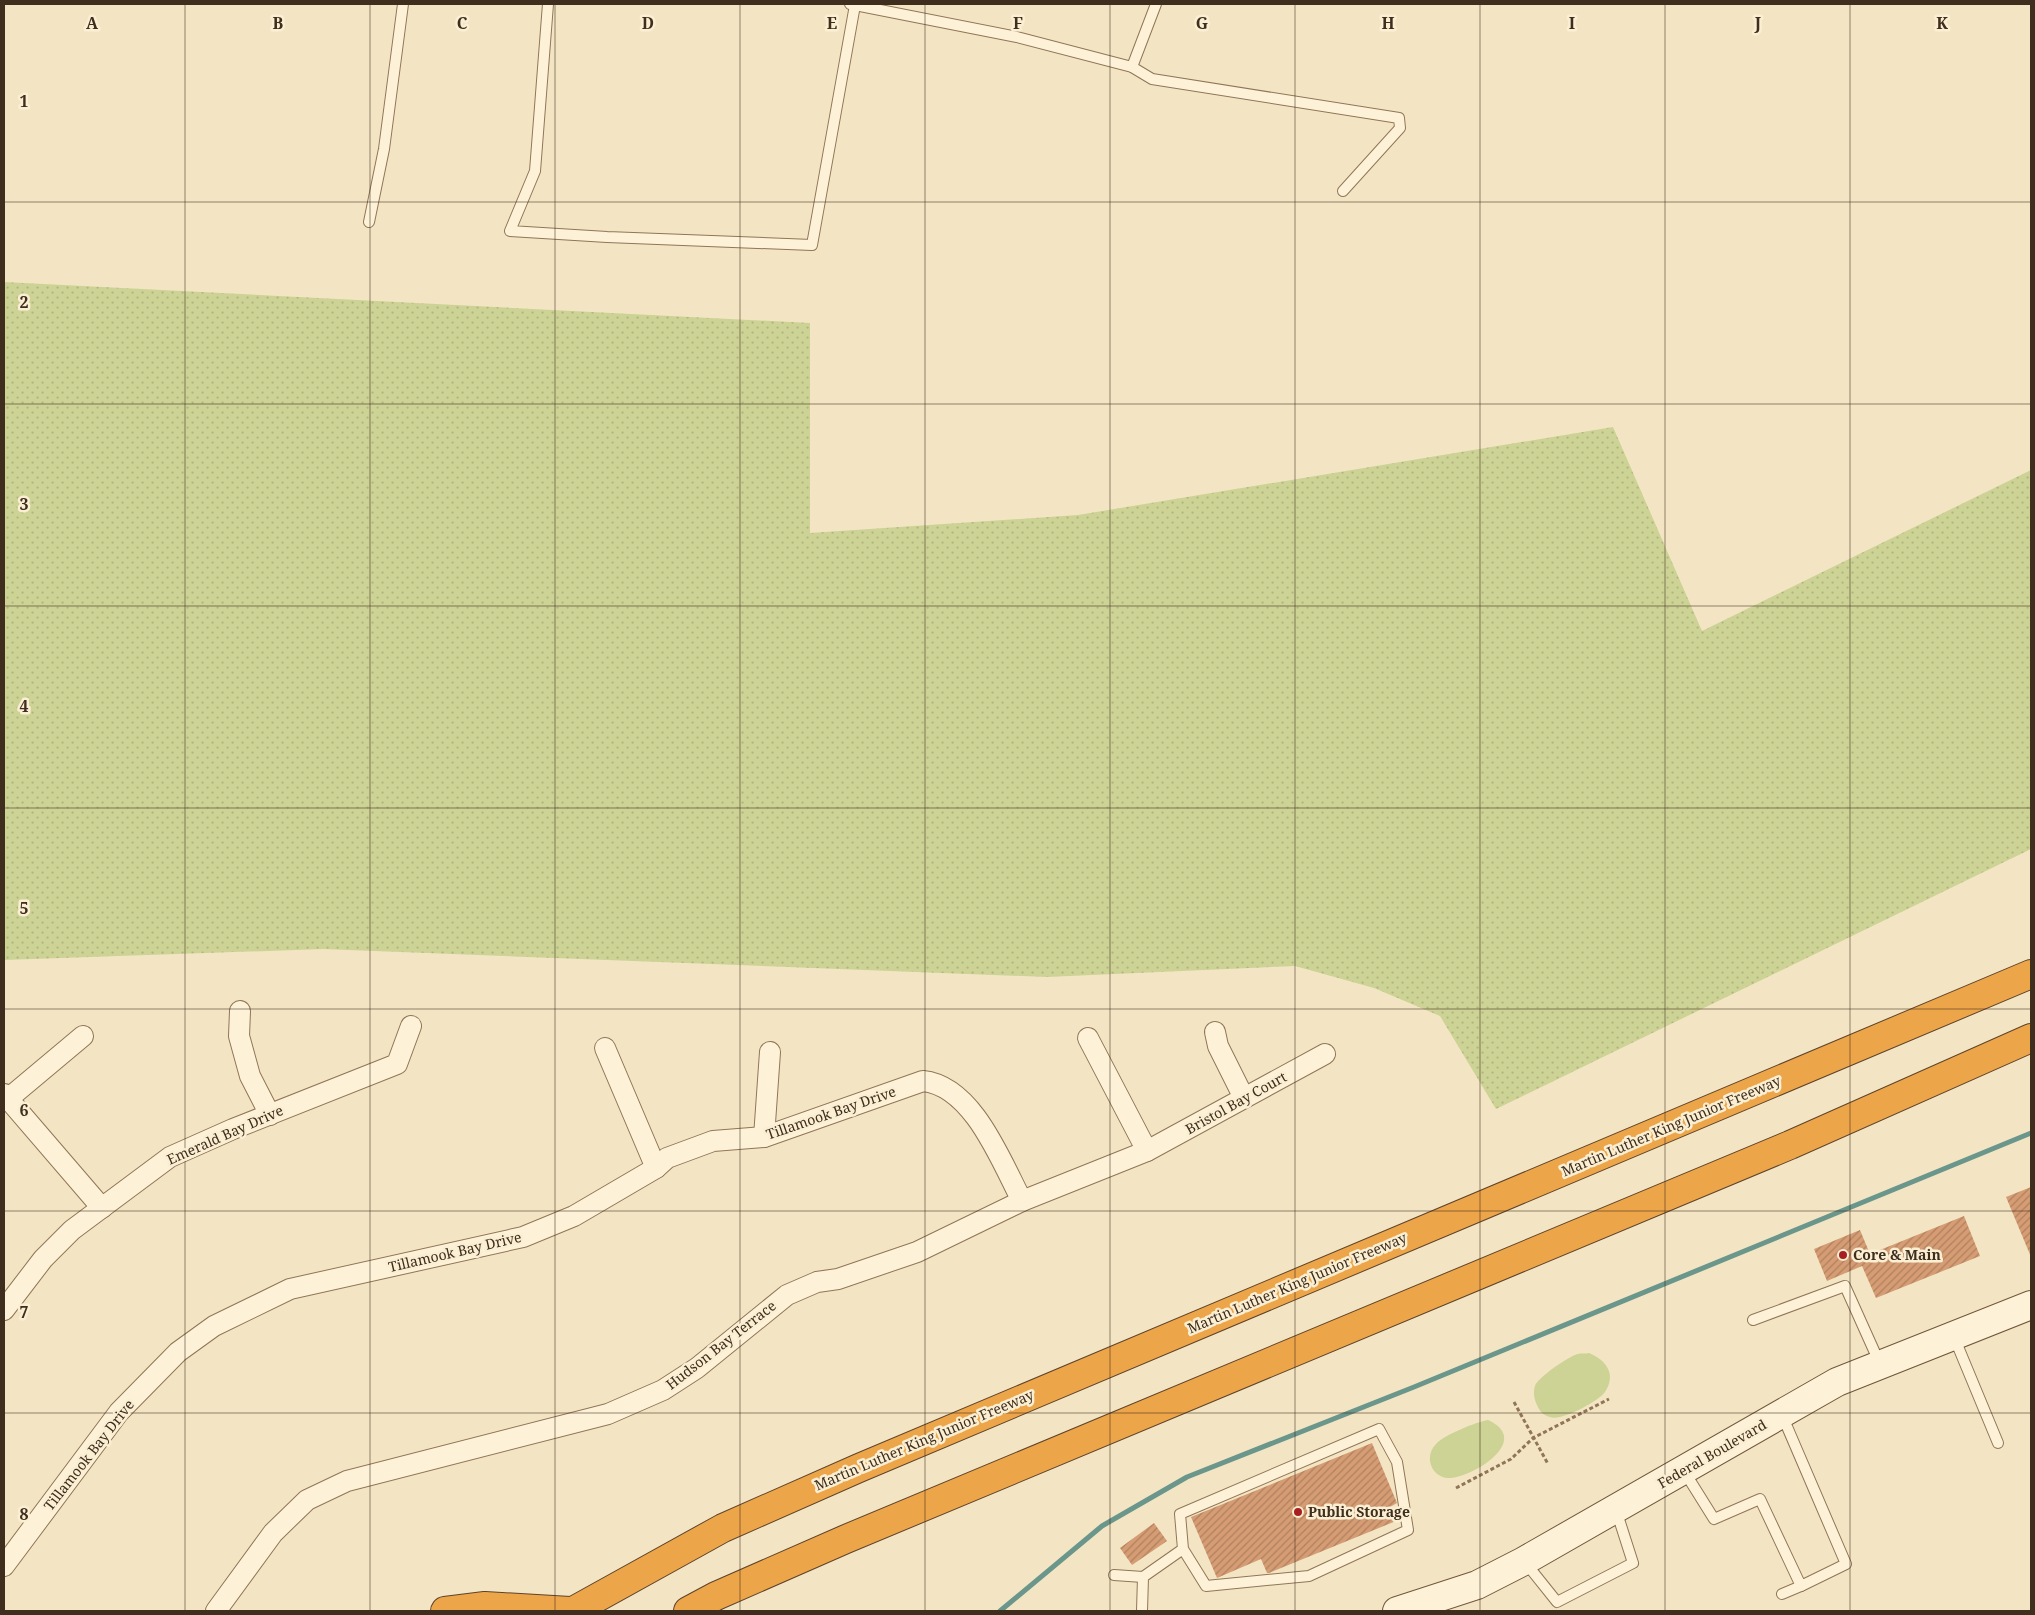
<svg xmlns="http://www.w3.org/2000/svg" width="2035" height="1615" font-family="'Noto Serif',serif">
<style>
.grass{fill:url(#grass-dots)}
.garden{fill:#ccd395}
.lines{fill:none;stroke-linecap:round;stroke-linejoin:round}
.stream{stroke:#6b968b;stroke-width:5}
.building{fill:url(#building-hatch)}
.service-casing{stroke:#917557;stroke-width:12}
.minor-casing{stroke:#917557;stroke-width:22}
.secondary-casing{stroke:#72563a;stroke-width:30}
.motorway-casing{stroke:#5e432b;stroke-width:30}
.path{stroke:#917557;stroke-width:3;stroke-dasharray:4 2.5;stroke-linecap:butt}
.service{stroke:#fdf2d7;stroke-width:10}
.minor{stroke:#fdf2d7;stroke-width:20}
.secondary{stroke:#fdf2d7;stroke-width:28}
.motorway{stroke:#eda54a;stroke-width:28}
.grid{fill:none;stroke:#3f2d1d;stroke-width:1;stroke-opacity:0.55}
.poi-dot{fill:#a71f20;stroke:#faefd3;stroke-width:2}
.labels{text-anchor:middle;stroke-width:5;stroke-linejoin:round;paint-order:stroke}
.street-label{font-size:14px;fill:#3f2d1d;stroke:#faefd3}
.poi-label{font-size:14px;font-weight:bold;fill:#3f2d1d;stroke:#faefd3;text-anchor:start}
.grid-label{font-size:16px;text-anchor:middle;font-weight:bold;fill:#3f2d1d;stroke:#faefd3;stroke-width:5;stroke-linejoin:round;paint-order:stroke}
</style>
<defs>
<pattern id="grass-dots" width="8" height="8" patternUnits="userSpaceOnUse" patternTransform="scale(1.25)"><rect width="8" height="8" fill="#ccd395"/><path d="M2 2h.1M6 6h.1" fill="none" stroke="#b0b580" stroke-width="1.8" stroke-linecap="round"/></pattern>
<pattern id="building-hatch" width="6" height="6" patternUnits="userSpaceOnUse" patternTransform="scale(1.25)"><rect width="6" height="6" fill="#d69d74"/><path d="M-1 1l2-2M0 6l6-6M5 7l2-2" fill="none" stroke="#af805f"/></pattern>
</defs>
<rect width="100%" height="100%" fill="#f3e5c3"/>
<path class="grass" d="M4 282 810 323V533L1078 515 1613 427 1702 631 2031 470V849L1496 1109 1440 1016 1374 988 1295 966 1047 977 323 949 4 960Z"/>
<g class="garden">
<path d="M1589 1353C1606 1360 1617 1374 1605 1392 1599 1401 1560 1422 1550 1417 1543 1415 1540 1412 1537 1405 1534 1399 1533 1392 1535 1386 1537 1378 1569 1356 1578 1354 1581 1353 1586 1354 1589 1353Z"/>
<path d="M1488 1420C1532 1440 1475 1476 1451 1478 1432 1479 1423 1457 1436 1444 1444 1435 1476 1422 1488 1420Z"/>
</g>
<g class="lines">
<path class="stream" d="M1000 1611 1102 1526 1187 1477 1414 1387 2031 1133"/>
</g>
<g class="building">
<path d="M2031 1187V1257L2006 1197Z"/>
<path d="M1964 1216 1980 1256 1876 1298 1862 1266 1827 1281 1814 1249 1860 1230 1870 1254Z"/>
<path d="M1372 1443 1397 1503 1390 1507 1396 1521 1269 1573H1267L1261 1559 1217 1578 1191 1517Z"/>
<path d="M1154 1523 1167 1541 1132 1565 1120 1548Z"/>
</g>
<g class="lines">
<defs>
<g id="service">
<path d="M548 4 535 171 510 231 607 237 812 245 855 5 857 4"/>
<path d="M850 4 1017 37 1132 67 1152 79 1399 118 1400 128 1343 191"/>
<path d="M1132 67 1156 4"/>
<path d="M369 222 384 149 403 4"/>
<path d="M1753 1320 1845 1286 1880 1364"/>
<path d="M1954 1337 1998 1443"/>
<path d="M1684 1471 1714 1519 1760 1499 1801 1586 1846 1564 1782 1415"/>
<path d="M1525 1562 1557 1602 1633 1563 1616 1510"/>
<path d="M1114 1575 1143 1577"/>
<path d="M1782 1594 1801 1586"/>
<path d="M1142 1611 1143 1577 1183 1549 1206 1586 1309 1576 1408 1530 1397 1462 1379 1429 1180 1514 1183 1549"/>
</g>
<g id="minor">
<path d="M240 1011 239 1036 250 1076 270 1115"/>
<path d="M1215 1032 1218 1046 1244 1098"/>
<path d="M1088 1038 1147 1151"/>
<path d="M605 1048 656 1168"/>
<path d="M4 1094 102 1208"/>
<path d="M9 1098 83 1036"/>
<path d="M764 1137 770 1052"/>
<path d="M4 1310 43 1259 72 1230 170 1157 233 1129 397 1064 411 1026"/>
<path d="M4 1566 119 1412 178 1352 214 1326 290 1289 523 1237 574 1216 656 1168 667 1158 713 1141 764 1137 923 1081C973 1086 1001 1161 1022 1201"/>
<path d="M216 1611 273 1533 307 1500 347 1481 608 1414 663 1390 697 1368 787 1295 817 1282 838 1279 917 1252 1022 1201 1147 1151 1325 1054"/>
</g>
<path id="secondary" d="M1397 1611 1477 1585 1524 1561 1837 1382 2031 1305"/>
<g id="motorway">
<path d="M445 1611 485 1606 570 1611"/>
<path d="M573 1611 723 1528 859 1468 2031 974"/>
<path d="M688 1611 716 1596 846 1539 1790 1145 2031 1038"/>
</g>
</defs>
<use href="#service" class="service-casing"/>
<use href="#minor" class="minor-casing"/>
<use href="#secondary" class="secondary-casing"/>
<use href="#motorway" class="motorway-casing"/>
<g class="path">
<path d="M1514 1402 1548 1464"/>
<path d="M1456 1488 1511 1459 1533 1438 1609 1399"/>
</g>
<use href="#service" class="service"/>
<use href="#minor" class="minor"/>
<use href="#secondary" class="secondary"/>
<use href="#motorway" class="motorway"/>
</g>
<path class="grid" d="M185 4V1611M370 4V1611M555 4V1611M740 4V1611M925 4V1611M1110 4V1611M1295 4V1611M1480 4V1611M1665 4V1611M1850 4V1611M4 202H2031M4 404H2031M4 606H2031M4 808H2031M4 1009H2031M4 1211H2031M4 1413H2031"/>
<g class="poi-dot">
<circle cx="1843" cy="1255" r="5"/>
<circle cx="1298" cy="1512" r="5"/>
</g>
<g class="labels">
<g class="street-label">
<text transform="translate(1236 1103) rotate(-29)" y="5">Bristol Bay Court</text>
<text transform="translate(831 1113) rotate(-19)" y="5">Tillamook Bay Drive</text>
<text transform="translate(1671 1126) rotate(-23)" y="5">Martin Luther King Junior Freeway</text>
<text transform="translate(225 1135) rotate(-24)" y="5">Emerald Bay Drive</text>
<text transform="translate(455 1252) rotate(-13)" y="5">Tillamook Bay Drive</text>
<text transform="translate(1297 1283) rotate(-23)" y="5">Martin Luther King Junior Freeway</text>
<text transform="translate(721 1345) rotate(-38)" y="5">Hudson Bay Terrace</text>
<text transform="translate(924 1440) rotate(-23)" y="5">Martin Luther King Junior Freeway</text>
<text transform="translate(1712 1454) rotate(-30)" y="5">Federal Boulevard</text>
<text transform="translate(89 1455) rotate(-52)" y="5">Tillamook Bay Drive</text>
</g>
<g class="poi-label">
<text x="1853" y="1260">Core &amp; Main</text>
<text x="1308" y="1517">Public Storage</text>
</g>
</g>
<g class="grid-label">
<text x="92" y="29">A</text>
<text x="278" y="29">B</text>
<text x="462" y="29">C</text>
<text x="648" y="29">D</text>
<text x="832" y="29">E</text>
<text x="1018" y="29">F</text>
<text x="1202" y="29">G</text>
<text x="1388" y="29">H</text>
<text x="1572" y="29">I</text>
<text x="1758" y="29">J</text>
<text x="1942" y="29">K</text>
<text x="24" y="107">1</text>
<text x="24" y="308">2</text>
<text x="24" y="510">3</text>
<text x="24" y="712">4</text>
<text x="24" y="914">5</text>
<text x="24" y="1116">6</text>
<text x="24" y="1318">7</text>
<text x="24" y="1520">8</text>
</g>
<rect width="2035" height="1615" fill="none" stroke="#3f2d1d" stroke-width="10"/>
</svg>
